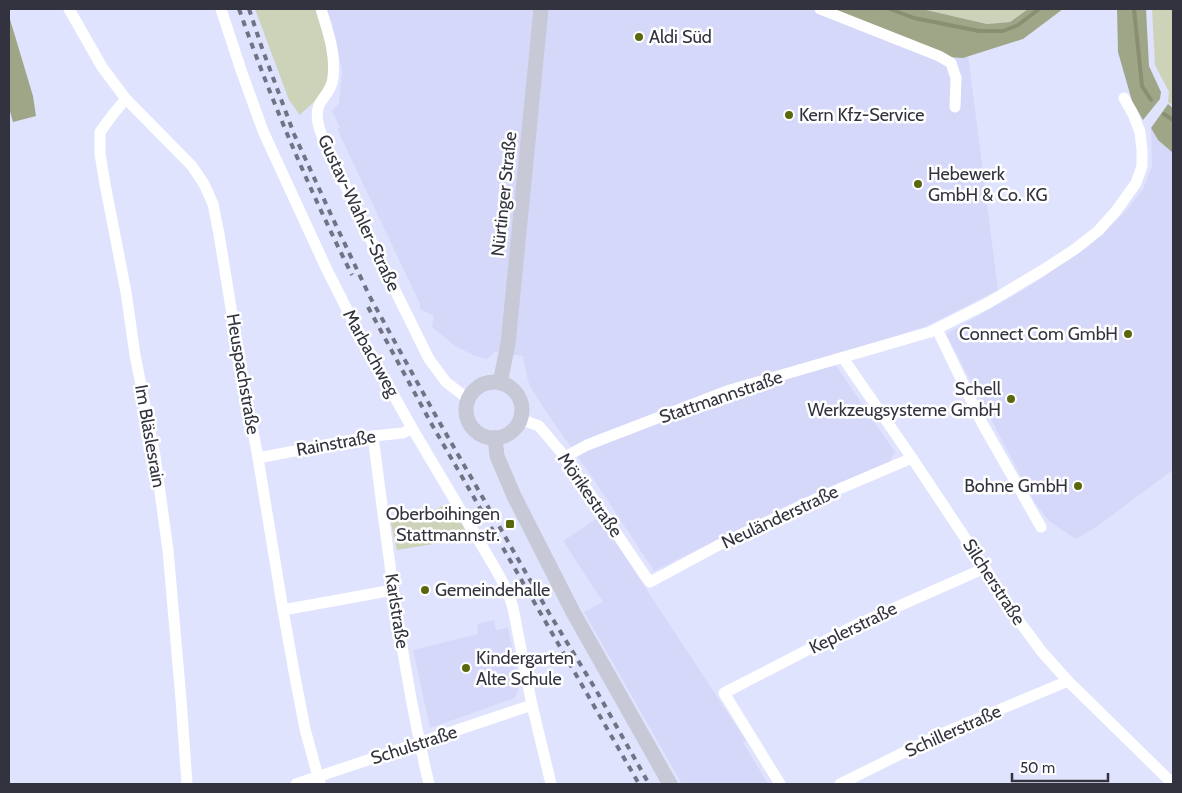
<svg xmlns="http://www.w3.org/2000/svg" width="1182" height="793" font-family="Cabin,sans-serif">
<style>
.built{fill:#d5d8f9}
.green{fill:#cdd3b9}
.forest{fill:#9fa687}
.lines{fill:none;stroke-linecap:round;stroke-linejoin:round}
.stream{stroke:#899071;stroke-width:4}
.minor{stroke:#fff;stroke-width:11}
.secondary{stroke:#c7c9d7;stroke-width:15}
.rail{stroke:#717384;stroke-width:4;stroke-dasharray:6 6;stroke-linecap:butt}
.poi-dot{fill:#5a670d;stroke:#fff;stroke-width:2}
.labels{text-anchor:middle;stroke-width:5;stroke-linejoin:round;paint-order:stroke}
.poi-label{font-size:18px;fill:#32333e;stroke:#fff;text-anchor:start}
.street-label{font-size:18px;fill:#32333e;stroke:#fff}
</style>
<rect width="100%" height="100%" fill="#e0e3fd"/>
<g class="built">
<path d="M325 9H837L968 55 998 290 927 326 830 357 895 452 889 463 794 502 654 571 590 474 547 413 532 390 528 381 523 356 495 352 487 359 475 356 455 346 432 327 434 316 420 309V304L337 129 340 128 332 111 339 103 342 71 338 51Z"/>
<path d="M1151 128 1158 140 1173 153V470L1096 527 1076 539 1049 521 1035 503 946 334 1025 289 1088 247 1126 211 1143 189 1152 166Z"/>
<path d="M599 517 746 741 743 742 768 784H682L584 612 603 602 563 541Z"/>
<path d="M494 620 496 630 508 628 520 685 515 698 430 728 413 650 478 634 477 624Z"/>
</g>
<g class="green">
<path d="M255 9H316C322 30 337 72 322 93 316 101 307 108 300 115L289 100Z"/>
<path d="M922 9H1028L1010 22 987 24Z"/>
<path d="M1152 9H1173V106L1168 102 1169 92 1155 65Z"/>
<path d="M449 503 470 538 397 550 390 519C411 516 430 513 449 503Z"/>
</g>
<g class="forest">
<path d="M828 9H922L987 24 1010 22 1028 9H1063L1023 39 963 58 948 57Z"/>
<path d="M1117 9H1146L1149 66 1161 92 1160 99 1143 120 1132 101 1118 52Z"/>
<path d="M9 16 33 96 36 116 13 122 9 108Z"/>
<path d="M1168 104 1173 108V153L1158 140 1151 128Z"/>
</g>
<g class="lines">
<g class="stream">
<path d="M890 9 914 18 979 31H1003L1018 25 1039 9"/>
<path d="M1134 9 1142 86 1151 100"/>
<path d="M1164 114 1173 120"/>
</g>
<g class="minor">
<path d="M69 9 102 67 126 99 192 166 204 184 213 204 219 234 238 351 258 458 283 610 295 677 305 729 320 784"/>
<path d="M221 9 241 70 263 131 327 270 360 335 412 428 495 568 508 592 513 608 532 705 551 784"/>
<path d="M321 9C328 32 336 53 333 78 332 89 324 96 319 105 315 115 318 126 322 136L384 268 429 359 446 382 468 399"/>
<path d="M820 9 939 56 951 63 956 78 955 107"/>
<path d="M126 99 114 113 100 132V154L105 184 126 292 135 355 155 456 168 550 181 699 187 784"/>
<path d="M937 329 982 423 1041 527"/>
<path d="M843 358 912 458 985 568 1013 613 1042 652 1068 681 1173 784"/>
<path d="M520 419 539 426 565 457 646 577 650 582 717 546 818 498 912 458"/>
<path d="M373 436C388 552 402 670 429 784"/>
<path d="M565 457 587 445 730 390 930 332 988 303 1043 270 1075 249 1098 231 1116 211 1136 183 1142 166V150L1140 132 1133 114 1124 98"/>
<path d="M258 458 373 436 403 433 412 428"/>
<path d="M283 610 393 590"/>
<path d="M296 784 532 705"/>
<path d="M780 784 724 693 858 624 985 568"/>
<path d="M840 784 941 734 1068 681"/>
</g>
<g class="secondary">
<circle cx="494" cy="410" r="28"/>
<path d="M500 383 508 344 541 9"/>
<path d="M495 438 497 456 514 496 574 614 670 784"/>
</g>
<g class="rail">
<path d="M239 9C271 100 309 189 352 275"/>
<path d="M249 9 262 48 294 134 333 219 370 297 437 418 549 613 596 690 649 784"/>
<path d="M368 307 431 423 639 784"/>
</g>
</g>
<g class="poi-dot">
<circle cx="639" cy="37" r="5"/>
<circle cx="789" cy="115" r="5"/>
<circle cx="918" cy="184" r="5"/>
<circle cx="1128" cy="334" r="5"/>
<circle cx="1011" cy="399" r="5"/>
<circle cx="1078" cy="486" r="5"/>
<rect x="505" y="519" width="10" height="10" rx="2.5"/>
<circle cx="425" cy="590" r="5"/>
<circle cx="466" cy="668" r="5"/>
</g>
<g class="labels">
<g class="poi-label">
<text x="649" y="43">Aldi Süd</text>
<text x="799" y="121">Kern Kfz-Service</text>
<text x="928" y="180">Hebewerk<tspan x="928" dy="21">GmbH &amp; Co. KG</tspan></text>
<text x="1118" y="340" text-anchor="end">Connect Com GmbH</text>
<text x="1001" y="395" text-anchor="end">Schell<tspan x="1001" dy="21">Werkzeugsysteme GmbH</tspan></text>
<text x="1068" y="492" text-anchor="end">Bohne GmbH</text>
<text x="500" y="520" text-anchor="end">Oberboihingen<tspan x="500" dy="21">Stattmannstr.</tspan></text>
<text x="435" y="596">Gemeindehalle</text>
<text x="476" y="664">Kindergarten<tspan x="476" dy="21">Alte Schule</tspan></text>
</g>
<g class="street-label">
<text transform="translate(504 194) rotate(-84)" y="6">Nürtinger Straße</text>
<text transform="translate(359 213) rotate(65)" y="6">Gustav-Wahler-Straße</text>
<text transform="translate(371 353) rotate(61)" y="6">Marbachweg</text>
<text transform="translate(243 374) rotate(80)" y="6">Heuspachstraße</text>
<text transform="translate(721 397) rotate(-19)" y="6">Stattmannstraße</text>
<text transform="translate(150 436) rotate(80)" y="6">Im Bläslesrain</text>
<text transform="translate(336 443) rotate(-10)" y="6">Rainstraße</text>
<text transform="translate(590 495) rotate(55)" y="6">Mörikestraße</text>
<text transform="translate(780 517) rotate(-25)" y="6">Neuländerstraße</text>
<text transform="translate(994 582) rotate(57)" y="6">Silcherstraße</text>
<text transform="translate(397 611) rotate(81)" y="6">Karlstraße</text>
<text transform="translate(853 628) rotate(-26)" y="6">Keplerstraße</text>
<text transform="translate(953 731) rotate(-24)" y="6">Schillerstraße</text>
<text transform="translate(414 745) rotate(-18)" y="6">Schulstraße</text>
</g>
</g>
<rect width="1182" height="793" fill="none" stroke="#32333e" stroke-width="20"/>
<path d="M1012 773v8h96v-8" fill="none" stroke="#32333e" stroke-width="2.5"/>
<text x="1020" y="773" font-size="15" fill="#32333e" stroke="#ffffff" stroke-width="4" paint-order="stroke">50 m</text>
</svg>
